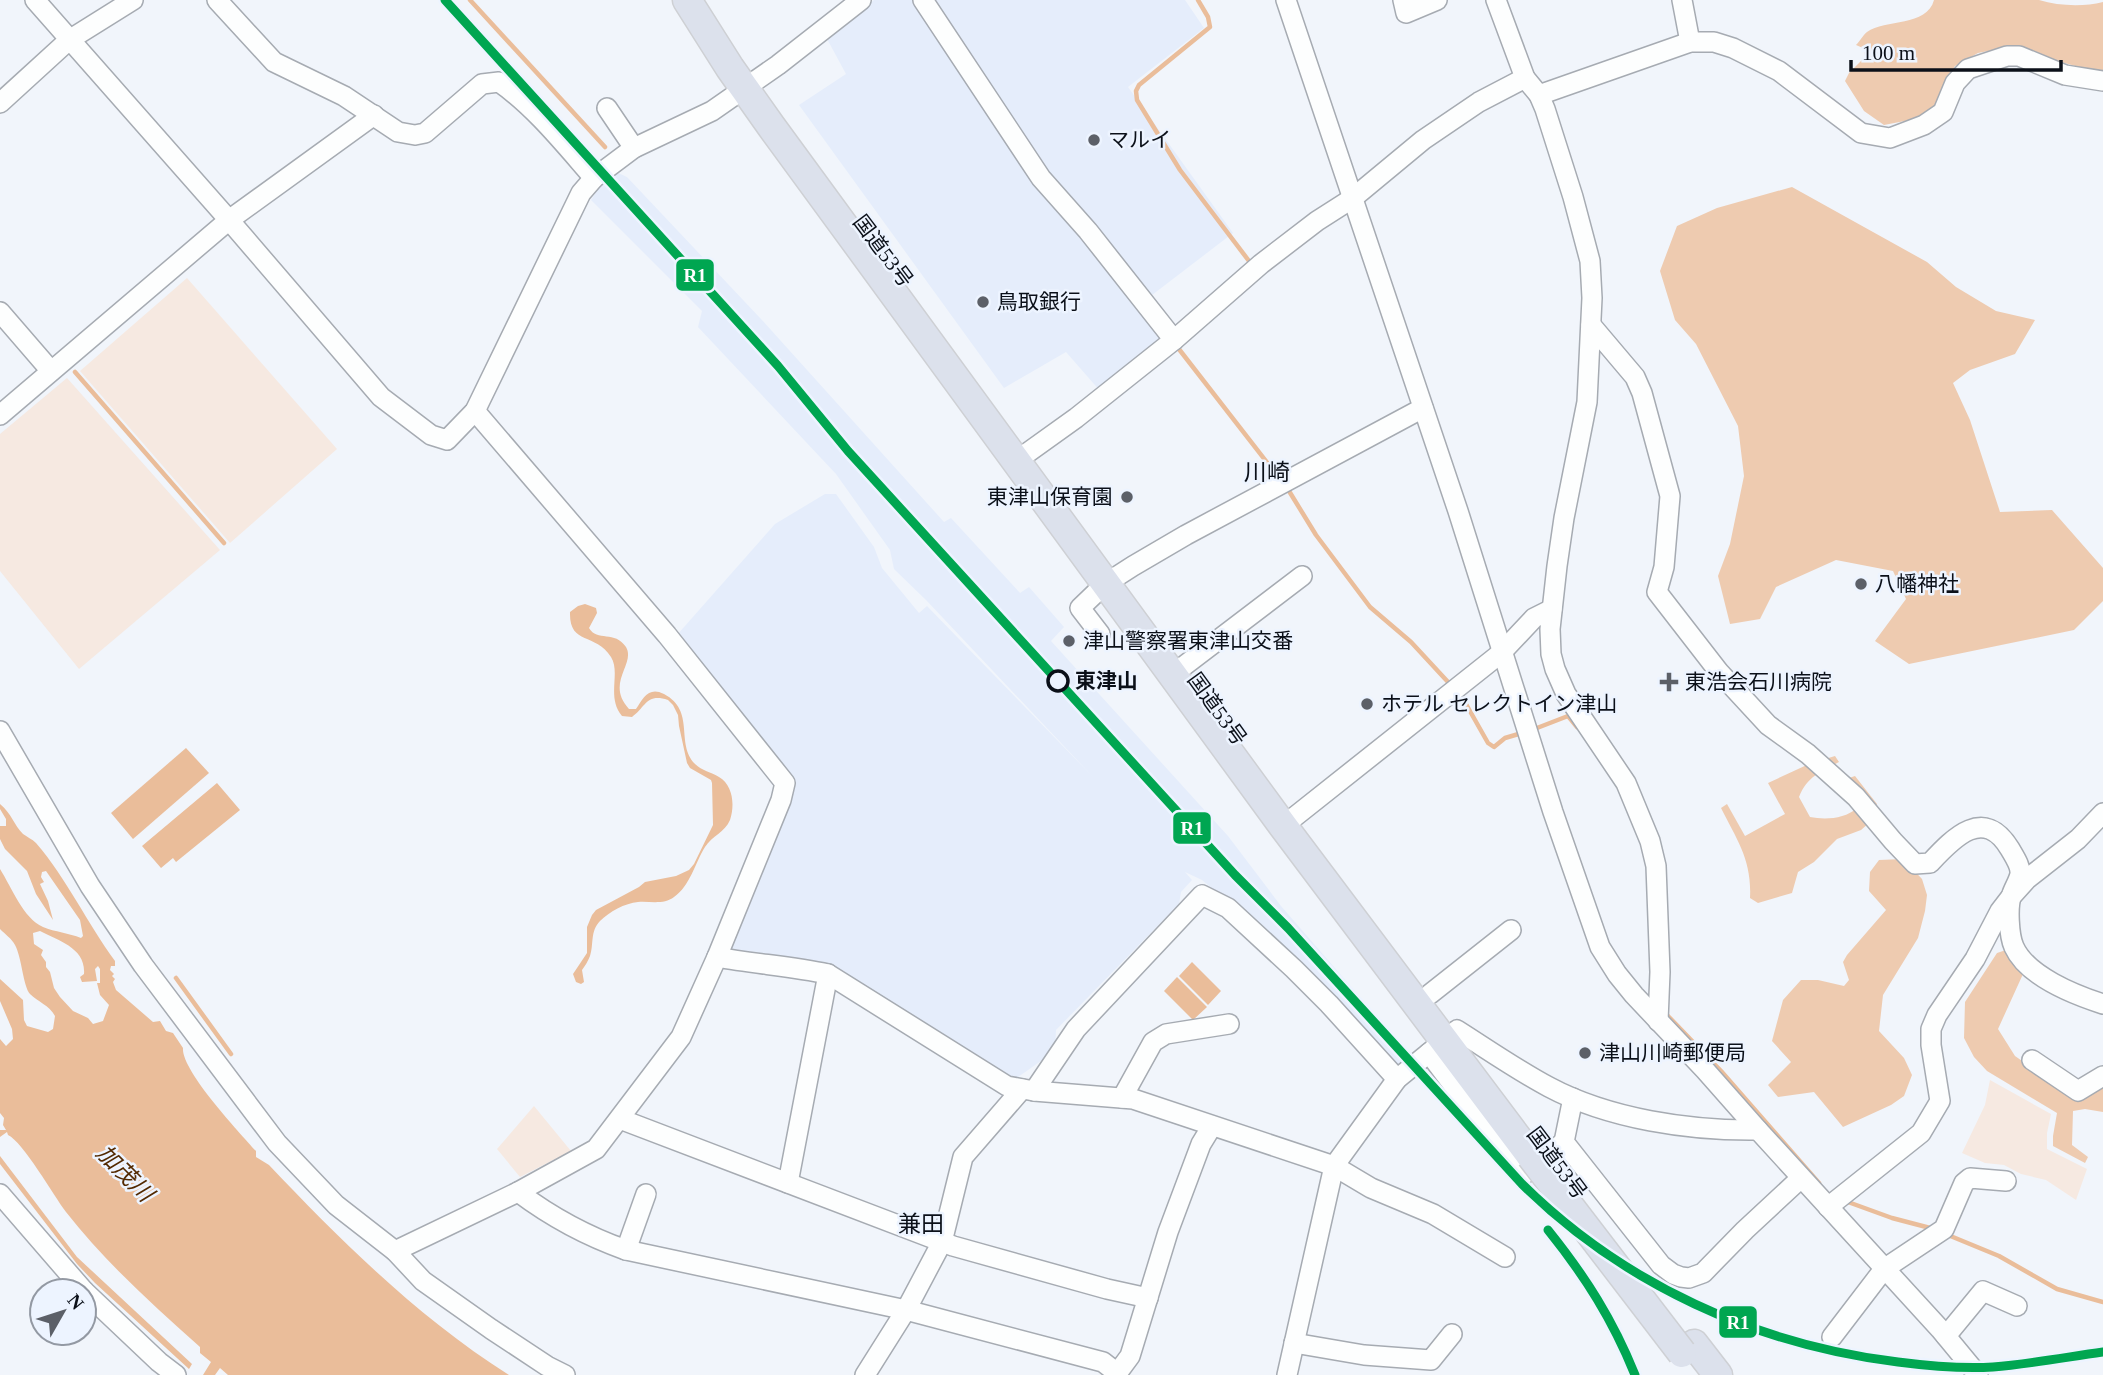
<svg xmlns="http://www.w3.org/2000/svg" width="2103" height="1375" font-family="'Times New Roman','Noto Sans JP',serif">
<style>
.built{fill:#e5edfb}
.green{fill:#f6e9e1}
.forest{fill:#eecbb0}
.water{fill:#eabd9a;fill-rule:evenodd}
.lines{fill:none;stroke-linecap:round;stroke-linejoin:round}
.stream{stroke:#eabd9a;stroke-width:4.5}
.minor-casing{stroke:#a6abb2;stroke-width:22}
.highway-casing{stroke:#ced0d4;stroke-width:31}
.minor{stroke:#fdfefe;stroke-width:19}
.highway{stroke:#dce1ec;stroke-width:28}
.highway-bridge-casing{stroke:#ced0d4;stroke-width:31;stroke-linecap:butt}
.highway-bridge{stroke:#dce1ec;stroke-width:28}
.rail-1-casing{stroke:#edf4ff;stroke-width:14}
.rail-1{stroke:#00a651;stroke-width:9}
.poi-dot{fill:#5c6068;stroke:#edf4ff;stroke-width:2.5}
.stop-dot{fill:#edf4ff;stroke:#0b1019;stroke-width:3.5}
.labels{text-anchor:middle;stroke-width:5;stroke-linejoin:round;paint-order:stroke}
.poi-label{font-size:21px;fill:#0b1019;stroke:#edf4ff;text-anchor:start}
.street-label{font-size:21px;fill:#0b1019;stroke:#edf4ff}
.stop-label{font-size:21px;font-weight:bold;fill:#0b1019;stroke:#edf4ff;text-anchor:start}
.neighbourhood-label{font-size:23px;fill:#0b1019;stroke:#edf4ff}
.water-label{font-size:23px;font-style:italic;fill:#532900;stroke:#edf4ff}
.line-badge{stroke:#edf4ff;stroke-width:2.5}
.badge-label{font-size:19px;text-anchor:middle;font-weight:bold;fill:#fff}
</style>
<rect width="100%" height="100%" fill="#f1f5fb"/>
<g class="built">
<path d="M874 0H1185L1204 28 1128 87 1233 233 1139 305 1166 340 1101 392 1066 352 1004 388 799 105 846 74 826 37Z"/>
<path d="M616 172 627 177 761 319 944 522 951 518 1020 593 1029 587 1064 627 1051 641 1228 836 1281 906 1413 1058 1398 1071 1266 933 1202 880 1185 872 1192 880 1181 892 1179 904 1056 1030 1055 1051 1014 1080 828 968 726 953 794 779 677 635 775 524 825 494H836L874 547 882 568 919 613 927 606 1094 778 927 601 894 569 890 550 836 474 698 327 702 311 591 200 600 186Z"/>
</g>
<g class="green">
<path d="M187 278 337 449 230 543 80 371Z"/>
<path d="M67 378 220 550 79 669 0 571V434Z"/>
<path d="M1990 1080 2051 1114 2047 1133V1149L2087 1169 2076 1200 2046 1180 2021 1174 2004 1165 1985 1163 1962 1153 1985 1105Z"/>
<path d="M534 1106 571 1151 520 1177 497 1149Z"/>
</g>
<g class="forest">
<path d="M1934 0H2039C2059 6 2083 7 2103 2V70L2086 69 2008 47 1978 53 1955 66 1943 87 1934 110 1920 118 1884 125 1864 111 1845 81 1849 73 1865 57 1863 48 1856 45C1860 41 1863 35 1867 32 1885 19 1927 27 1934 0Z"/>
<path d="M1792 187 1927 262 1956 287 1996 311 2035 320 2015 354 1970 370 1953 383 1970 420 2000 512 2052 510 2103 568V601L2074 630 1909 664 1875 641 1906 599 1893 571 1836 560 1776 587 1760 619 1730 624 1718 576 1730 544 1744 476 1738 426 1696 344 1675 320 1660 271 1677 226 1717 208Z"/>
<path d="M1835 756 1839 762C1821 771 1807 777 1799 797L1810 817C1825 820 1845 819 1857 808L1844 793 1849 778 1855 776 1877 804 1869 823 1861 830 1837 839 1814 862 1798 872 1792 893 1758 903 1750 898C1752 860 1737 840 1721 808L1727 804 1745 836 1785 814 1768 783 1809 764Z"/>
<path d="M1903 859 1922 879 1927 895 1925 911 1918 938 1883 995 1879 1031 1904 1058 1912 1075 1904 1096 1891 1105 1843 1127 1814 1092 1778 1097 1768 1085 1791 1062 1772 1041 1783 1000 1801 980H1818L1844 986 1849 980 1843 962 1847 955 1886 910 1869 891 1870 872 1879 860Z"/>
<path d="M2006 950 2023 974 1998 1029 2015 1056 2077 1099 2103 1082V1112L2085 1109 2073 1111 2072 1145 2088 1157 2085 1163 2053 1146V1136L2057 1113 1987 1071 1974 1057 1964 1038 1965 1002 1997 953Z"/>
</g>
<g class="water">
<path d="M585 604 596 608 597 613 589 628C597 642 615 630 626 647 636 664 605 683 629 709H636C643 698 649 686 664 694 696 711 675 743 695 764 702 771 711 772 719 777 733 785 735 805 730 820 725 832 712 836 705 847 695 863 690 886 674 897 664 905 650 901 638 902 625 903 609 912 600 921 590 931 594 944 590 956 588 961 585 966 582 970L584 982 581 984 576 982 573 974 587 953V927L592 915 596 910 639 887 645 882 676 876 689 870 694 864 713 825 712 783 711 780 690 768 687 763 679 726 678 715 673 705 668 700C646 693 646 707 632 717L622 716C606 697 621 673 611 657 595 632 569 646 570 612L578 606Z"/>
<path d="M186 748 209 773 133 839 111 813Z"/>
<path d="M217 783 240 810 176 862 173 858 161 868 142 846Z"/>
<path d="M0 804C12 814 14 825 23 834 27 837 32 839 36 843 67 879 87 923 115 961V966H111L110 970 114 974 112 976 115 979 113 982 116 990 153 1022 160 1021 166 1031 173 1033 183 1048C181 1070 239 1132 256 1151V1157L269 1165C342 1242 419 1318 509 1375H228L220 1368 215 1375H203L211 1362 200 1353V1347C153 1305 105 1262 66 1212 54 1196 23 1142 8 1135L7 1132 0 1137V1130H6L3 1125 4 1118 0 1113V1039L6 1046 13 1039 12 1029 0 1001V979L23 1000 24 1020 27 1026 48 1032 53 1029 55 1016C49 1005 38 1002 30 994 23 986 22 958 15 945 12 939 5 934 0 929V869C12 888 23 918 43 927 55 932 69 933 81 938L83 936 80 920 46 871 42 872 41 877 44 882 40 884 48 901 53 920 36 894 27 871 5 849 0 839V826H6V819L0 809ZM40 931C59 941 86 948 84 974L80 977 82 982 97 981 95 969 98 966 100 969V983H97L100 995 109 1005 103 1021 93 1024 88 1018 73 1011 60 997 54 988 50 972 46 967V962L41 955 43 950 34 944 33 933Z"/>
<path d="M1192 962 1221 991 1208 1005 1179 976Z"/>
<path d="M1177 977 1207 1007 1193 1020 1164 991Z"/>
<path d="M0 1156 77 1257 192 1364 189 1369 95 1283 77 1264 0 1164Z"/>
</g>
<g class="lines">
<g class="stream">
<path d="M470 0 605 147"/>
<path d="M1198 0 1208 17 1210 27 1139 85 1136 91 1137 100 1180 170 1252 265"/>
<path d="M1175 344 1276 474"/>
<path d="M75 372 224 543"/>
<path d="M1289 491 1316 535 1370 607 1411 642 1448 682"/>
<path d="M1462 697 1488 743 1494 747 1505 738 1522 733"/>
<path d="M1537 728 1568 716 1577 727"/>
<path d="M176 978 231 1054"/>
<path d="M1667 1015 1721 1071 1819 1183"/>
<path d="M1848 1202 1892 1218 1934 1229"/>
<path d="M1948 1235 1999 1256 2057 1289 2103 1302"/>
</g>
<defs>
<g id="minor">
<path d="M35 0 229 220 381 397 431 435 447 440 475 411 581 193 594 178 634 148 712 111 778 65 861 0"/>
<path d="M217 0 274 62 344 96 398 132 415 135 425 133 482 84 499 82C535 107 565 145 594 178"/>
<path d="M923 0 1041 178 1088 231 1174 340"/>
<path d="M1286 0 1458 511 1553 812 1600 947 1617 974 1634 995 1705 1070 1758 1130 1940 1329 1978 1375"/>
<path d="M1403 0 1406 13 1437 0"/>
<path d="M1496 0 1525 78 1539 95 1545 109 1573 197 1590 261 1592 298 1587 402 1564 518 1557 566 1550 629 1551 654 1555 669 1566 694 1626 783 1650 841 1656 866 1660 972 1658 1021"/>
<path d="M1682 0 1690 42"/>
<path d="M1539 95 1690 42H1714L1733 48 1779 71 1861 133 1890 138 1924 125 1943 112 1955 83 1968 69 2007 56H2019L2065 75 2103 81"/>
<path d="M0 103 69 40 133 0"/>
<path d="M607 108 634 148"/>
<path d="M0 312 51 371"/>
<path d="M1591 325 1635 377 1642 393 1670 496 1664 567 1657 592 1719 672 1768 725 1808 754 1856 797 1893 841 1915 864 1930 863C1954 837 1984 806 2010 849 2014 856 2021 866 2020 874 2019 880 2014 888 2012 894 2007 906 2009 936 2014 947 2027 976 2075 995 2103 1004"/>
<path d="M0 415 229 220 374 115"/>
<path d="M1016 461 1076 418 1174 340 1261 264 1317 221 1353 198 1423 140 1479 102 1525 78"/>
<path d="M1100 634 1080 608 1105 584 1133 566 1186 535 1423 408"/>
<path d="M1172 675 1302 576"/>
<path d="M0 731 90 886 143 965 277 1143 336 1205 395 1251 423 1281 491 1329 547 1366 565 1375"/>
<path d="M1283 826 1501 653 1534 618 1552 609"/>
<path d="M717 957C754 964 791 966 828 974L1007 1086 1034 1091 1133 1099 1334 1166 1371 1188 1433 1214 1505 1257"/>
<path d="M1430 994 1511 930"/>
<path d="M1429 1053 1522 1176 1564 1142"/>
<path d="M2032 1060 2078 1091 2103 1076"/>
<path d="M1034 1091 1076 1029 1202 895 1228 908 1294 969 1329 1004 1397 1079"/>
<path d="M1122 1098 1153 1042 1166 1034 1229 1024"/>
<path d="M1573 1098 1564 1142 1661 1265 1673 1274 1681 1277 1689 1278 1703 1273 1745 1230 1801 1178"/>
<path d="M620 1119 953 1246 1107 1289 1148 1298"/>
<path d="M788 1183 828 974"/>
<path d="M518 1192C550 1216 589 1237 626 1250L906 1310 1103 1362 1117 1373"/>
<path d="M0 1194 84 1291"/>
<path d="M1828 1207 1921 1133 1940 1101 1931 1045V1029L1937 1015 1975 959 2000 911 2010 898 2027 879 2078 839 2103 813"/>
<path d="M626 1250 646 1194"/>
<path d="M395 1251 518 1192 596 1149 681 1037 717 957 781 800 785 783 667 635 475 411"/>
<path d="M84 1291 159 1362 176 1375"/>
<path d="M1946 1336 1983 1291 2017 1306"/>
<path d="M1832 1337 1884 1269 1944 1229 1964 1183 1970 1178 2006 1181"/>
<path d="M1294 1343 1364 1355 1431 1360 1452 1334"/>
<path d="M865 1375 906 1310 942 1242 963 1157 1022 1089"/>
<path d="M1116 1375 1130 1356 1168 1232 1201 1144 1212 1126"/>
<path d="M1287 1375 1334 1166 1397 1079 1457 1030C1487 1049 1517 1070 1549 1087 1609 1119 1690 1131 1758 1130"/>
</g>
<g id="highway">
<path d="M687 0 730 68 771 126 1283 826 1531 1156"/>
<path d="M1694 1344 1718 1375"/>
</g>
</defs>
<use href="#minor" class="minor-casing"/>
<use href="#highway" class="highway-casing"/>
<use href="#minor" class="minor"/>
<use href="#highway" class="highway"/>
<defs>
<path id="highway-bridge" d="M1531 1156 1682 1353"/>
</defs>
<use href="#highway-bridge" class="highway-bridge-casing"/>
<use href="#highway-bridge" class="highway-bridge"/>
<defs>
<g id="rail-1">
<path d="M445 0 778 366 848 451 1235 875 1288 928 1522 1184C1623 1284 1757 1345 1898 1362 1929 1366 1961 1369 1993 1367 2029 1364 2067 1357 2103 1352"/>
<path d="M1548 1230C1585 1276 1613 1320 1635 1375"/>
</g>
</defs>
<use href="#rail-1" class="rail-1-casing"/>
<use href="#rail-1" class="rail-1"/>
</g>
<g class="poi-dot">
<circle cx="1094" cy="140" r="7"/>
<circle cx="983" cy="302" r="7"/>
<circle cx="1127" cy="497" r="7"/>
<circle cx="1861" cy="584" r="7"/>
<circle cx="1069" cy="641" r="7"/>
<path d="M1665.5 671.5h7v7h7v7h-7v7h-7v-7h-7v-7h7z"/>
<circle cx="1367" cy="704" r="7"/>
<circle cx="1585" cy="1053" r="7"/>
</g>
<circle class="stop-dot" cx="1058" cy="681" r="10"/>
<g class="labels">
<g class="poi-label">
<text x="1108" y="147">マルイ</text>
<text x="997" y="309">鳥取銀行</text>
<text x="1113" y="504" text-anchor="end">東津山保育園</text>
<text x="1875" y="591">八幡神社</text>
<text x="1083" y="648">津山警察署東津山交番</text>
<text x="1685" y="689">東浩会石川病院</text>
<text x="1381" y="711">ホテル セレクトイン津山</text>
<text x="1599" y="1060">津山川崎郵便局</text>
</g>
<g class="street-label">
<text transform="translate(883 251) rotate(53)" y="7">国道53号</text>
<text transform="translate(1217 709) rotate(54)" y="7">国道53号</text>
<text transform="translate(1557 1163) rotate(53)" y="7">国道53号</text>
</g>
<g class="stop-label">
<text x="1075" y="688">東津山</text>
</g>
<g class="neighbourhood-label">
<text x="1267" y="480">川崎</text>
<text x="921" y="1232">兼田</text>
</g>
<g class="water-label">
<text transform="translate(125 1173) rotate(45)" y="8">加茂川</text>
</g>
</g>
<g class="line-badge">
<rect x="675" y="258" width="40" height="34" rx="7" fill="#00a651"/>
<rect x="1172" y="811" width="40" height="34" rx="7" fill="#00a651"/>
<rect x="1718" y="1305" width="40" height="34" rx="7" fill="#00a651"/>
</g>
<g class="badge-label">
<text x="695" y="282">R1</text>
<text x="1192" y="835">R1</text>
<text x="1738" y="1329">R1</text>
</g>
<g transform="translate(63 1312) rotate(51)"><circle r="33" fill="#edf4ff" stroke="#9399a3" stroke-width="2"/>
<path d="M0-5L12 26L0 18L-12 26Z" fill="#5c6068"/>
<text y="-10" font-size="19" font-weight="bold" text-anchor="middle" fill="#0b1019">N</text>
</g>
<path d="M1851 60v10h210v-10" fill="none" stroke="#0b1019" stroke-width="3.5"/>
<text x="1862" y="60" font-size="21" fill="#0b1019" stroke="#edf4ff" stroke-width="5" paint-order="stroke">100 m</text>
</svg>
